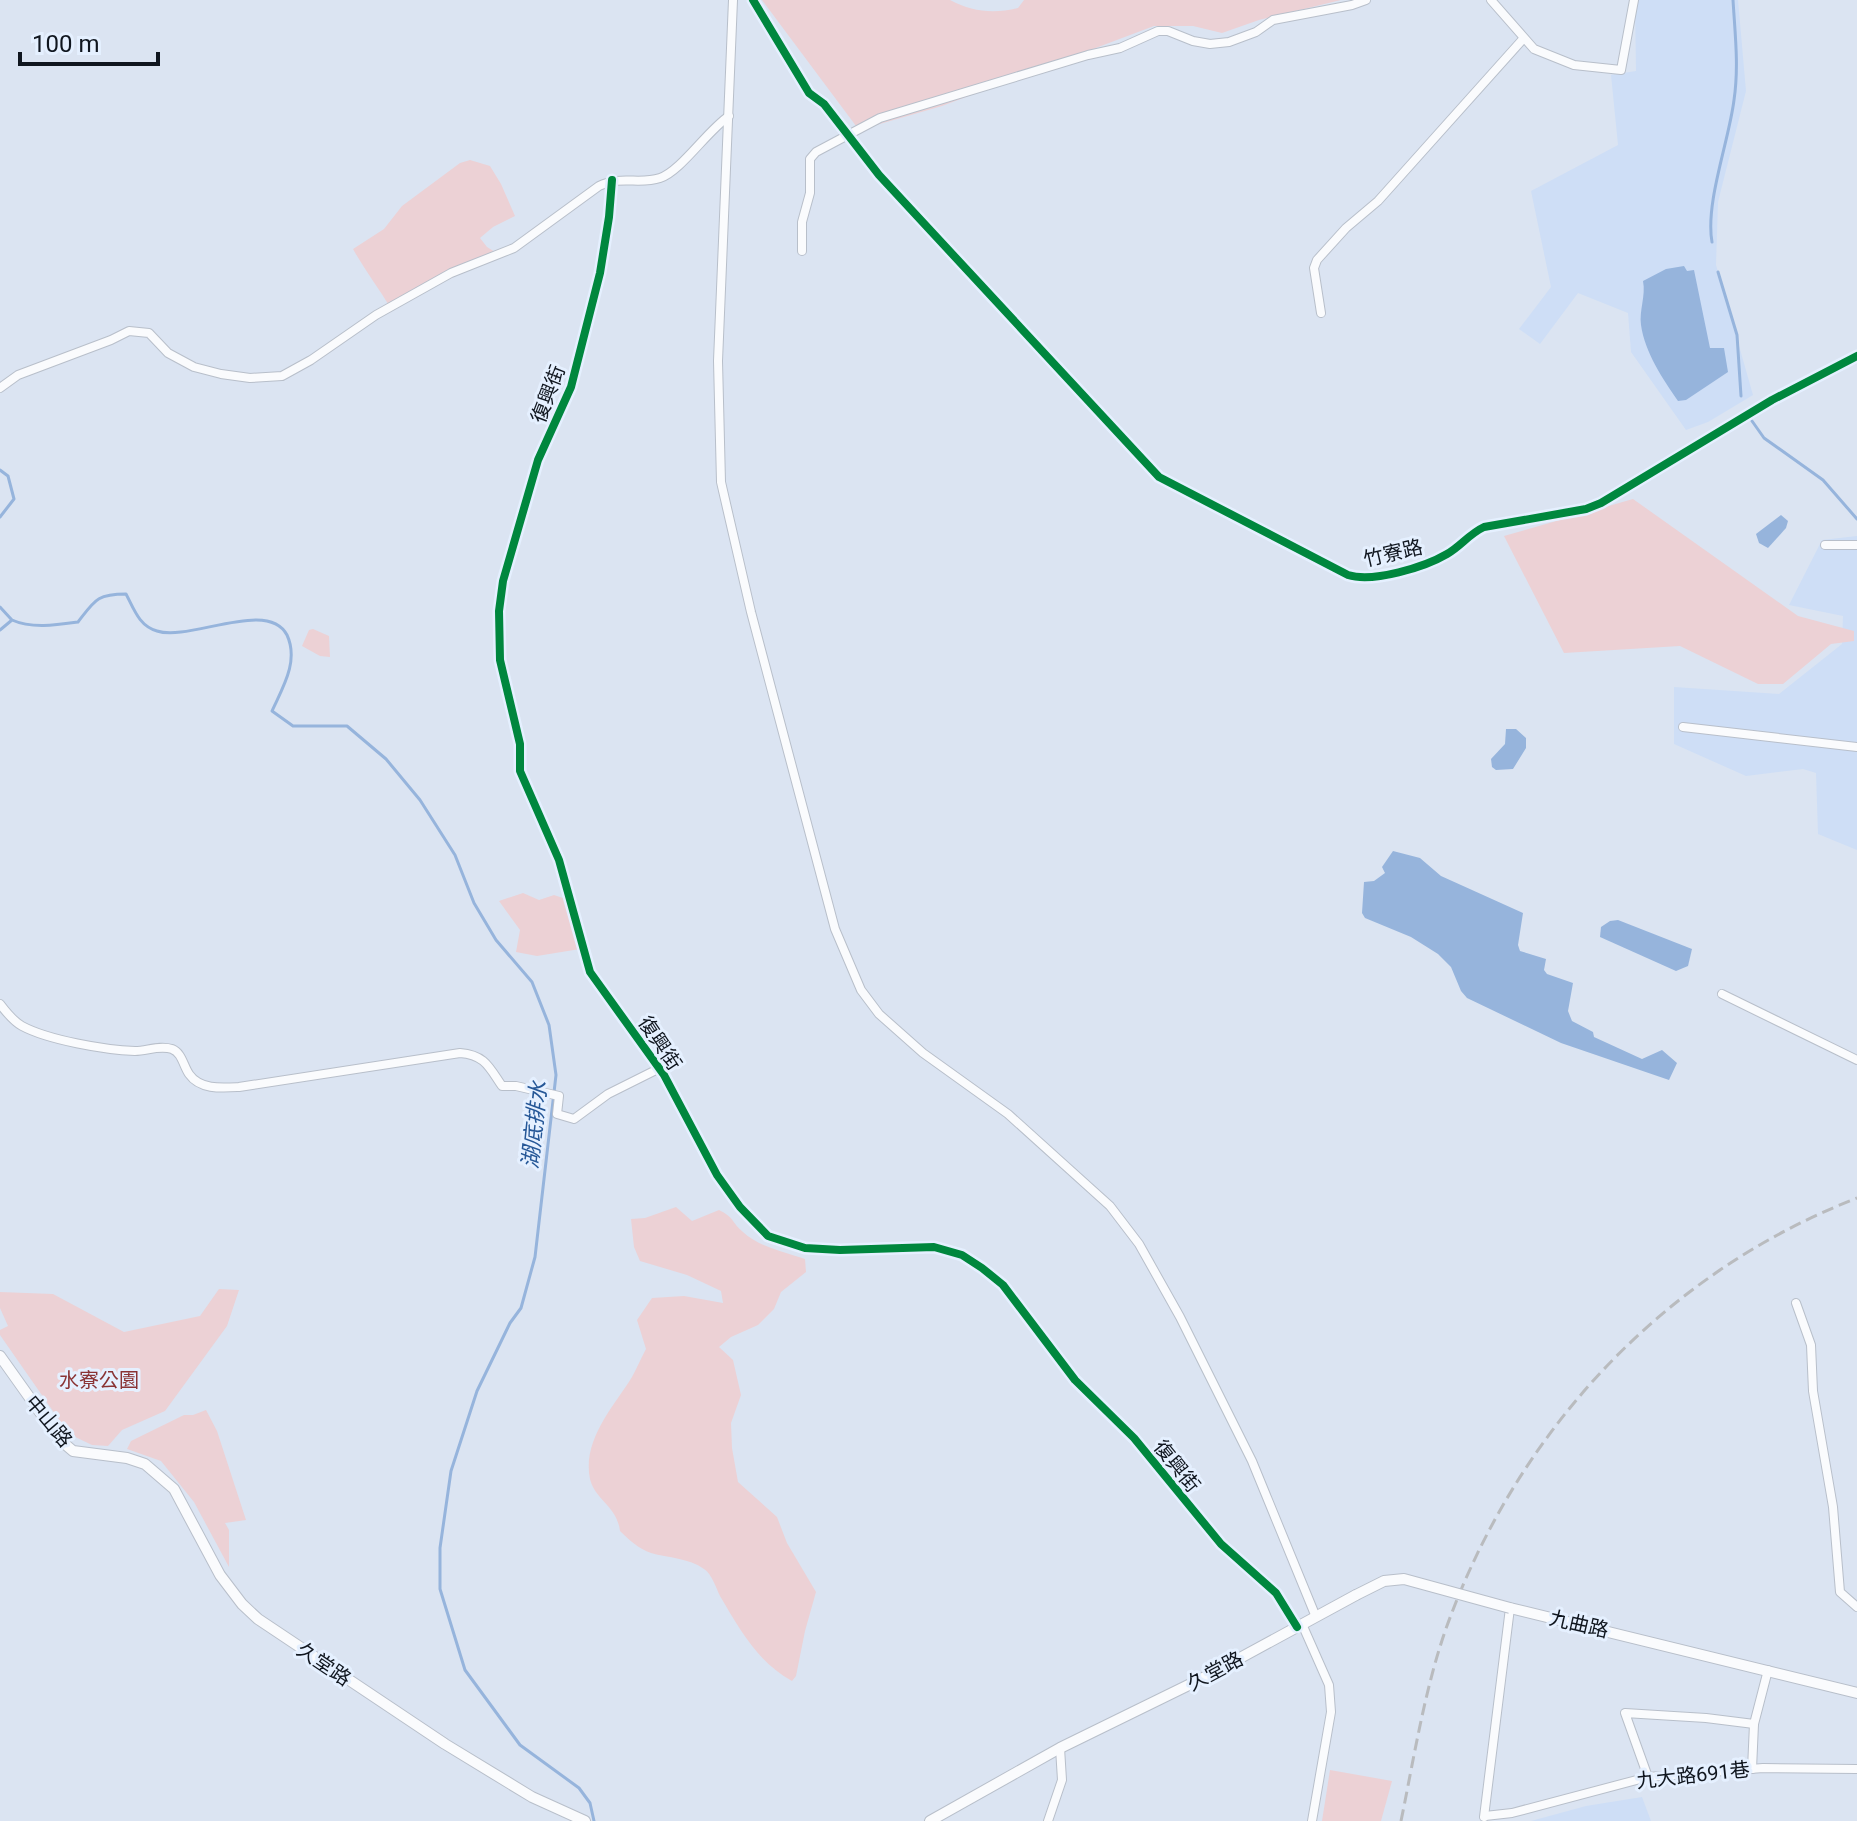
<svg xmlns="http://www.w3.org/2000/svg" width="1857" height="1821" font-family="Roboto,'Noto Sans TC',sans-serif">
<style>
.built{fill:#cedef6}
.green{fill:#ecd1d5}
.water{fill:#96b4dc}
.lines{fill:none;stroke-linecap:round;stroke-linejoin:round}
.stream{stroke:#96b4dc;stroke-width:3}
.minor-casing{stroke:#b8bfca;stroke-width:10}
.tertiary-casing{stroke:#b8bfca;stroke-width:12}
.minor{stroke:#fafbfd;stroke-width:8}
.tertiary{stroke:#fafbfd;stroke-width:10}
.rail{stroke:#b9bbbe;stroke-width:3;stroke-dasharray:12 6;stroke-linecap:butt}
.tertiary-bridge-casing{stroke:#b8bfca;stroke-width:12;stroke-linecap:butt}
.tertiary-bridge{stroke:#fafbfd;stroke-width:10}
.cycleway-casing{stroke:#e5f0ff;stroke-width:13}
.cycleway{stroke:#00873e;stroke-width:8}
.labels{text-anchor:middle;stroke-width:6;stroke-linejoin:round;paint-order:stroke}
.street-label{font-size:20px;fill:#10161f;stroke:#e5f0ff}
.park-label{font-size:20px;fill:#8a3435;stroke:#e5f0ff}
.water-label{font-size:22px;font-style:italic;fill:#255797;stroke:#e5f0ff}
</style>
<rect width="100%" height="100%" fill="#dbe4f2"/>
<g class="built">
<path d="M1635 0H1738L1746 91 1718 202 1716 265 1753 395 1708 422 1686 430 1631 352 1628 313 1578 293 1540 344 1519 329 1551 287 1531 191 1618 145 1611 75 1636 71Z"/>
<path d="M1857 536V850L1818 834 1816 773 1803 769 1746 776 1674 744V687L1779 694 1842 644 1843 616 1789 605 1822 540Z"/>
<path d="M1642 1797 1651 1821H1531L1586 1806Z"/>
</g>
<g class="green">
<path d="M762 0H950C973 12 993 14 1018 8L1024 0H1341L1259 20 1222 33 1193 26H1154L942 106 859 130Z"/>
<path d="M470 160 490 166 501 184 515 216 493 227 480 238 487 247 500 255 390 307C378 287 364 269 353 249L384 229 402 206 460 163Z"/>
<path d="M1633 499 1798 616 1854 631V641L1831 644 1783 684H1758L1680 646 1564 653 1504 536Z"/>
<path d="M313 629 329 636 330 657 320 656 302 646 309 630Z"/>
<path d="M523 893 539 900 554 895 566 899 580 949 537 956 516 952 520 930 499 901Z"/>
<path d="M676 1207 692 1221 719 1210C735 1218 732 1223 743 1232 759 1247 785 1252 805 1259L806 1272 781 1292 774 1309 758 1325 731 1337 719 1347 733 1360 741 1395 731 1423 732 1448 738 1482 777 1517 787 1543 816 1592 805 1631 796 1676 792 1681C758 1663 739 1628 720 1596 716 1588 712 1574 704 1569 689 1558 668 1558 651 1553 639 1549 628 1539 620 1531 617 1506 595 1500 590 1479 582 1440 614 1406 632 1377 637 1368 641 1358 646 1349L637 1320 652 1298 684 1296 723 1303 721 1291 687 1275 640 1261 634 1247 631 1219 645 1218Z"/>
<path d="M219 1289 239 1290 227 1326 165 1411 122 1430 108 1446 92 1445 69 1434 0 1335V1330L8 1326 0 1308V1292L53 1294 124 1332 200 1316Z"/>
<path d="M206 1410 217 1431 246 1520 225 1523 229 1530V1567L194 1502 161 1461 127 1449 131 1441 184 1415H193Z"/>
<path d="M1330 1770 1392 1781 1381 1821H1322Z"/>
</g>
<g class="water">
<path d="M1684 266 1687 271 1694 270 1710 348H1724L1728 372 1686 400 1678 401C1663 379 1645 353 1641 325 1639 310 1646 296 1643 281L1666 269Z"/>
<path d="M1781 515 1788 521 1786 528 1768 548 1759 543 1756 534Z"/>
<path d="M1506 729H1516L1526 738V748L1513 769 1496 770 1492 767 1491 759 1505 744Z"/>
<path d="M1393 851 1420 858 1441 876 1523 913 1518 945 1520 951 1546 959 1544 970 1547 974 1573 983 1568 1011 1572 1021 1593 1032 1594 1037 1642 1059 1662 1050 1677 1063 1669 1080 1561 1043 1467 998 1461 991 1451 967 1438 954 1411 937 1365 918 1362 913 1364 882 1374 881 1385 873 1382 867Z"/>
<path d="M1618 920 1692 949 1688 966 1676 971 1600 937 1601 927 1610 921Z"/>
</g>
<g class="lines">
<g class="stream">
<path d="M1712 242C1705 203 1729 141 1734 100 1739 66 1735 34 1733 0"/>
<path d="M1718 272 1737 335 1741 396"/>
<path d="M1752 421 1764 438 1823 480 1857 519"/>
<path d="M0 470 8 476 14 499 0 517"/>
<path d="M0 607 11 619"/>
<path d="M0 630 12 620C32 629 57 625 78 622 95 600 97 594 126 594 134 609 139 626 157 631 189 642 268 598 287 635 299 661 283 687 272 711L293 726H347L386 759 420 800 455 855 474 903 496 940 532 982 549 1025 556 1075 535 1257 521 1308 510 1323 477 1391 451 1471 440 1548V1589L465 1670 520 1745 579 1788 590 1803 594 1821"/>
</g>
<defs>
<g id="minor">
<path d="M733 0 718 361 721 482 751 612 835 929 861 990 879 1014 923 1053 1008 1114 1110 1206 1139 1244 1180 1317 1252 1461 1316 1617"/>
<path d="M753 0 809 93 824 104 879 175 1159 477 1348 575C1373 583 1425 567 1447 554 1461 546 1469 534 1484 527L1586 509 1601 503 1772 400 1857 356"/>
<path d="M1491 0 1534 49 1574 65 1621 70 1634 0"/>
<path d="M612 180 609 217 600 273 571 387 538 460 503 581 499 611 500 660 520 744V771L559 860 590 972 664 1075 717 1175 740 1207 768 1236 805 1248 840 1250 934 1247 962 1255 982 1268 1003 1285 1075 1380 1134 1438 1221 1544 1276 1593 1297 1627"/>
<path d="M802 251V222L810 193V159L816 152 880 118 1088 55 1120 48 1158 31H1168L1193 41 1210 44 1229 42 1256 32 1273 20 1352 5 1366 0"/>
<path d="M1321 313 1314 268 1317 260 1346 228 1378 201 1523 39"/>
<path d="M0 388 18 375 111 340 129 331 149 333 168 353 194 367 221 374 250 378 282 376 311 360 376 315 451 273 514 248 599 186C621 175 639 185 660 178 681 171 707 131 729 116"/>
<path d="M1825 545H1857"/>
<path d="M1683 727 1857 747"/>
<path d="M1722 994 1857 1060"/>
<path d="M0 1004C6 1012 13 1021 22 1026 48 1040 105 1050 135 1051 147 1051 159 1045 172 1049 182 1053 183 1065 189 1074 200 1090 222 1088 239 1087L460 1053C485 1055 489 1067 502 1086H516L559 1096 557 1114 574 1119 608 1094 660 1068"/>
<path d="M1796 1303 1811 1345 1813 1391 1833 1507 1840 1592 1857 1607"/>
<path d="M1302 1624 1329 1685 1331 1712 1312 1821"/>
<path d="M1752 1769 1754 1724 1768 1670"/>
<path d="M1648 1777 1625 1713 1706 1718 1754 1724"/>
<path d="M1485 1816 1512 1813 1648 1777 1763 1768 1857 1769"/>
<path d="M1484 1817 1510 1608"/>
<path d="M1048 1821 1062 1780 1060 1748"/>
</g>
<g id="tertiary">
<path d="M0 1356 59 1439 73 1451 127 1458 145 1464 174 1489 220 1575 242 1604 258 1619 445 1744 532 1797 585 1821"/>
<path d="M1510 1608 1857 1693"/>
<path d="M930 1821 1060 1748 1207 1676 1356 1595"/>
</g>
</defs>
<use href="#minor" class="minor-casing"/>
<use href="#tertiary" class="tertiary-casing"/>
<use href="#minor" class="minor"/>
<use href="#tertiary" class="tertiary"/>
<path class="rail" d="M1401 1821C1415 1753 1426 1680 1451 1615 1523 1425 1667 1272 1857 1198"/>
<defs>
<path id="tertiary-bridge" d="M1356 1595 1384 1581 1404 1579 1510 1608"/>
</defs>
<use href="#tertiary-bridge" class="tertiary-bridge-casing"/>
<use href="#tertiary-bridge" class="tertiary-bridge"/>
<defs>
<g id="cycleway">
<path d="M753 0 809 93 824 104 879 175 1159 477 1348 575C1373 583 1425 567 1447 554 1461 546 1469 534 1484 527L1586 509 1601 503 1772 400 1857 356"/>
<path d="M612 180 609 217 600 273 571 387 538 460 503 581 499 611 500 660 520 744V771L559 860 590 972 664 1075 717 1175 740 1207 768 1236 805 1248 840 1250 934 1247 962 1255 982 1268 1003 1285 1075 1380 1134 1438 1221 1544 1276 1593 1297 1627"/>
</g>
</defs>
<use href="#cycleway" class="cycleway-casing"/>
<use href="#cycleway" class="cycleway"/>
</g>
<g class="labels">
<g class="street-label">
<text transform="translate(548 394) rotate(-69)" y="7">復興街</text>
<text transform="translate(1393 553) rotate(-13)" y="7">竹寮路</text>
<text transform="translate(660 1043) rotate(56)" y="7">復興街</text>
<text transform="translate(49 1421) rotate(50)" y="7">中山路</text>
<text transform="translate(1177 1466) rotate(51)" y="7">復興街</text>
<text transform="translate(1579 1624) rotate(13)" y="7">九曲路</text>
<text transform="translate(324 1664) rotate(34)" y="7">久堂路</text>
<text transform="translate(1215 1671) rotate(-28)" y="7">久堂路</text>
<text transform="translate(1693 1775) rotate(-6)" y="7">九大路691巷</text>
</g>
<g class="park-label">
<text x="99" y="1387">水寮公園</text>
</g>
<g class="water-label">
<text transform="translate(534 1125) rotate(-84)" y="8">湖底排水</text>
</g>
</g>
<path d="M20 52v12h138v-12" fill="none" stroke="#10161f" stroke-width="4"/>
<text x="32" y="52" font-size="24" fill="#10161f" stroke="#e5f0ff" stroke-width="6" paint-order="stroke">100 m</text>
</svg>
